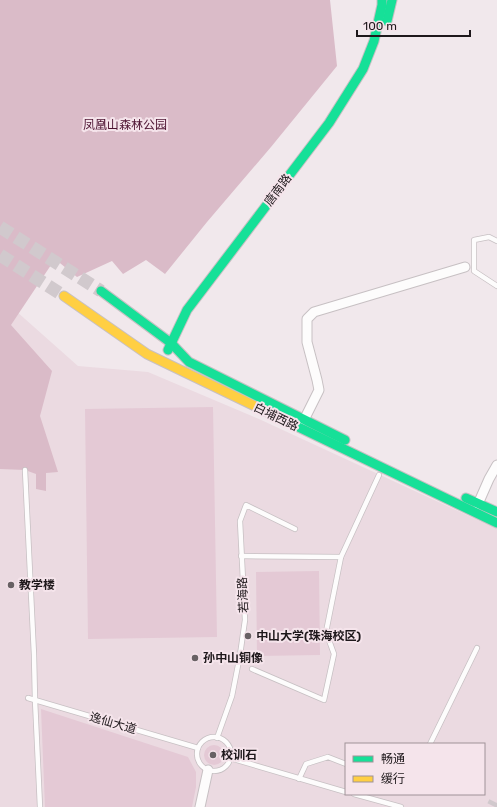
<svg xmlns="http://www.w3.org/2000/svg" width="497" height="807" font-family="Rubik,'Noto Sans SC',sans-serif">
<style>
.built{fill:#ebdae1;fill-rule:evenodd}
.green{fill:#e4c9d5}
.forest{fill:#dabbc8}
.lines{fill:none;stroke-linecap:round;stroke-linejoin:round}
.secondary-tunnel{stroke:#d1c9cd;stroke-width:13;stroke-dasharray:13 6;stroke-linecap:butt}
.highway-tunnel{stroke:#d1c9cd;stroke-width:17;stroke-dasharray:17 8;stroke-linecap:butt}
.lane-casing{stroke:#c7c0c3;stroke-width:6}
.street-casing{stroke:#c7c0c3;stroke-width:11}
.fast-casing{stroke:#c7c0c3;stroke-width:11}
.slow-casing{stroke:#c7c0c3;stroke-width:11}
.lane{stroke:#fdfcfc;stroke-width:4.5}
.street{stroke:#fdfcfc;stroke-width:9}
.fast{stroke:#16e098;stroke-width:9}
.slow{stroke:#ffcf43;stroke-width:9}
.poi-dot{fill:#686164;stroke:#f5e4eb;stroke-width:1.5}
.labels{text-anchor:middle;stroke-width:4;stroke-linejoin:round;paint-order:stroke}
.park-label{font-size:12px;fill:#4c1231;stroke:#f5e4eb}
.street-label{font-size:12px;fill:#1e181b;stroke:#f5e4eb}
.poi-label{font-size:12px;font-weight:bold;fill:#1e181b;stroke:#f5e4eb;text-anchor:start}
</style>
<rect width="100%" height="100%" fill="#f1e8ec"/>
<path class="built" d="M7 303 78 366 148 372 259 419 497 529V807H0V304ZM346 744H484V794H346Z"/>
<g class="green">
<path d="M213 407 217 637 88 639 85 409Z"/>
<path d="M319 571 320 655 257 656 256 572Z"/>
<path d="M41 709 188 757 196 772V787L192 807H45Z"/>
<circle cx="214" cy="755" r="10"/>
</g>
<path class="forest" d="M0 0H330L337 66 271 147 207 222 165 274 146 260 123 274 112 261 77 277 55 259 11 325 52 371 40 416 58 472 46 473V491L36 489V474L25 470 0 469Z"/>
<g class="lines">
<g class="secondary-tunnel">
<path d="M0 227 101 291"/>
<path d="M0 255 64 296"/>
</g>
<path class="highway-tunnel" d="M495 807 497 803"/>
<defs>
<g id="lane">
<path d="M497 241 489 237 474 240V271L497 286"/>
<path d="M25 470 34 655 35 700 40 807"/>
<path d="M241 556 341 557 379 475"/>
<path d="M252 669 324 700 334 654 326 632 341 557"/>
<path d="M28 698 198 748"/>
<circle cx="214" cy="754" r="17"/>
<path d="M217 738 232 696 240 655 245 620 240 521 246 505 295 529"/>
<path d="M430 744 477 648"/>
<path d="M230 758 346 792"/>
<path d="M299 779 306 764 328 757 346 764"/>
<path d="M354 794 401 807"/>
</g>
<g id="street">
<path d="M304 420 319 390 317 380 307 342V319L314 312 465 267"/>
<path d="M478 504 489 479 497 465"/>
<path d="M200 807 208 770"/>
</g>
<g id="fast">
<path d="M387 21 392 0"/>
<path d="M101 291 171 343 189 362 345 440"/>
<path d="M168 350 187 310 329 123 363 69 374 41 382 5V0"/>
<path d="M288 422 497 523"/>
<path d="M466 498 497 512"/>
</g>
<path id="slow" d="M64 296 147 354 288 422"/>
</defs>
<use href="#lane" class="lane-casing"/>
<use href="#street" class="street-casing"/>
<use href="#fast" class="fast-casing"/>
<use href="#slow" class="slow-casing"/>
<use href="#lane" class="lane"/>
<use href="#street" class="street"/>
<use href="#fast" class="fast"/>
<use href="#slow" class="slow"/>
</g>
<g class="poi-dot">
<circle cx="11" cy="585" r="4"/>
<circle cx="248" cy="636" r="4"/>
<circle cx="195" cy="658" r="4"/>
<circle cx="213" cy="755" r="4"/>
</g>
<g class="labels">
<g class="park-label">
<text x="125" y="129">凤凰山森林公园</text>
</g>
<g class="street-label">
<text transform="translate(278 190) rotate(-53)" y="4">唐南路</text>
<text transform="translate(276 417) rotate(26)" y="4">白埔西路</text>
<text transform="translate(243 595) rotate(-93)" y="4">若海路</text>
<text transform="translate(113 723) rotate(16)" y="4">逸仙大道</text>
</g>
<g class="poi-label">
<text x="19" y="589">教学楼</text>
<text x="256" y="640">中山大学(珠海校区)</text>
<text x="203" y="662">孙中山铜像</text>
<text x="221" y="759">校训石</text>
</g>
</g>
<rect x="345" y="743" width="140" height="52" fill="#f5e4eb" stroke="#9f9298"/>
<rect x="353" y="756" width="20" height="6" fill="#16e098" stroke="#9f9298"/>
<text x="381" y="763" font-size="12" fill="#1e181b">畅通</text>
<rect x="353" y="776" width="20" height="6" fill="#ffcf43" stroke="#9f9298"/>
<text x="381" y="783" font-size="12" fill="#1e181b">缓行</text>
<path d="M357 30v6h113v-6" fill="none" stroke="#1e181b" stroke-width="2"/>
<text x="363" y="30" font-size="12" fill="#1e181b" stroke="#f5e4eb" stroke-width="3" paint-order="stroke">100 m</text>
</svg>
